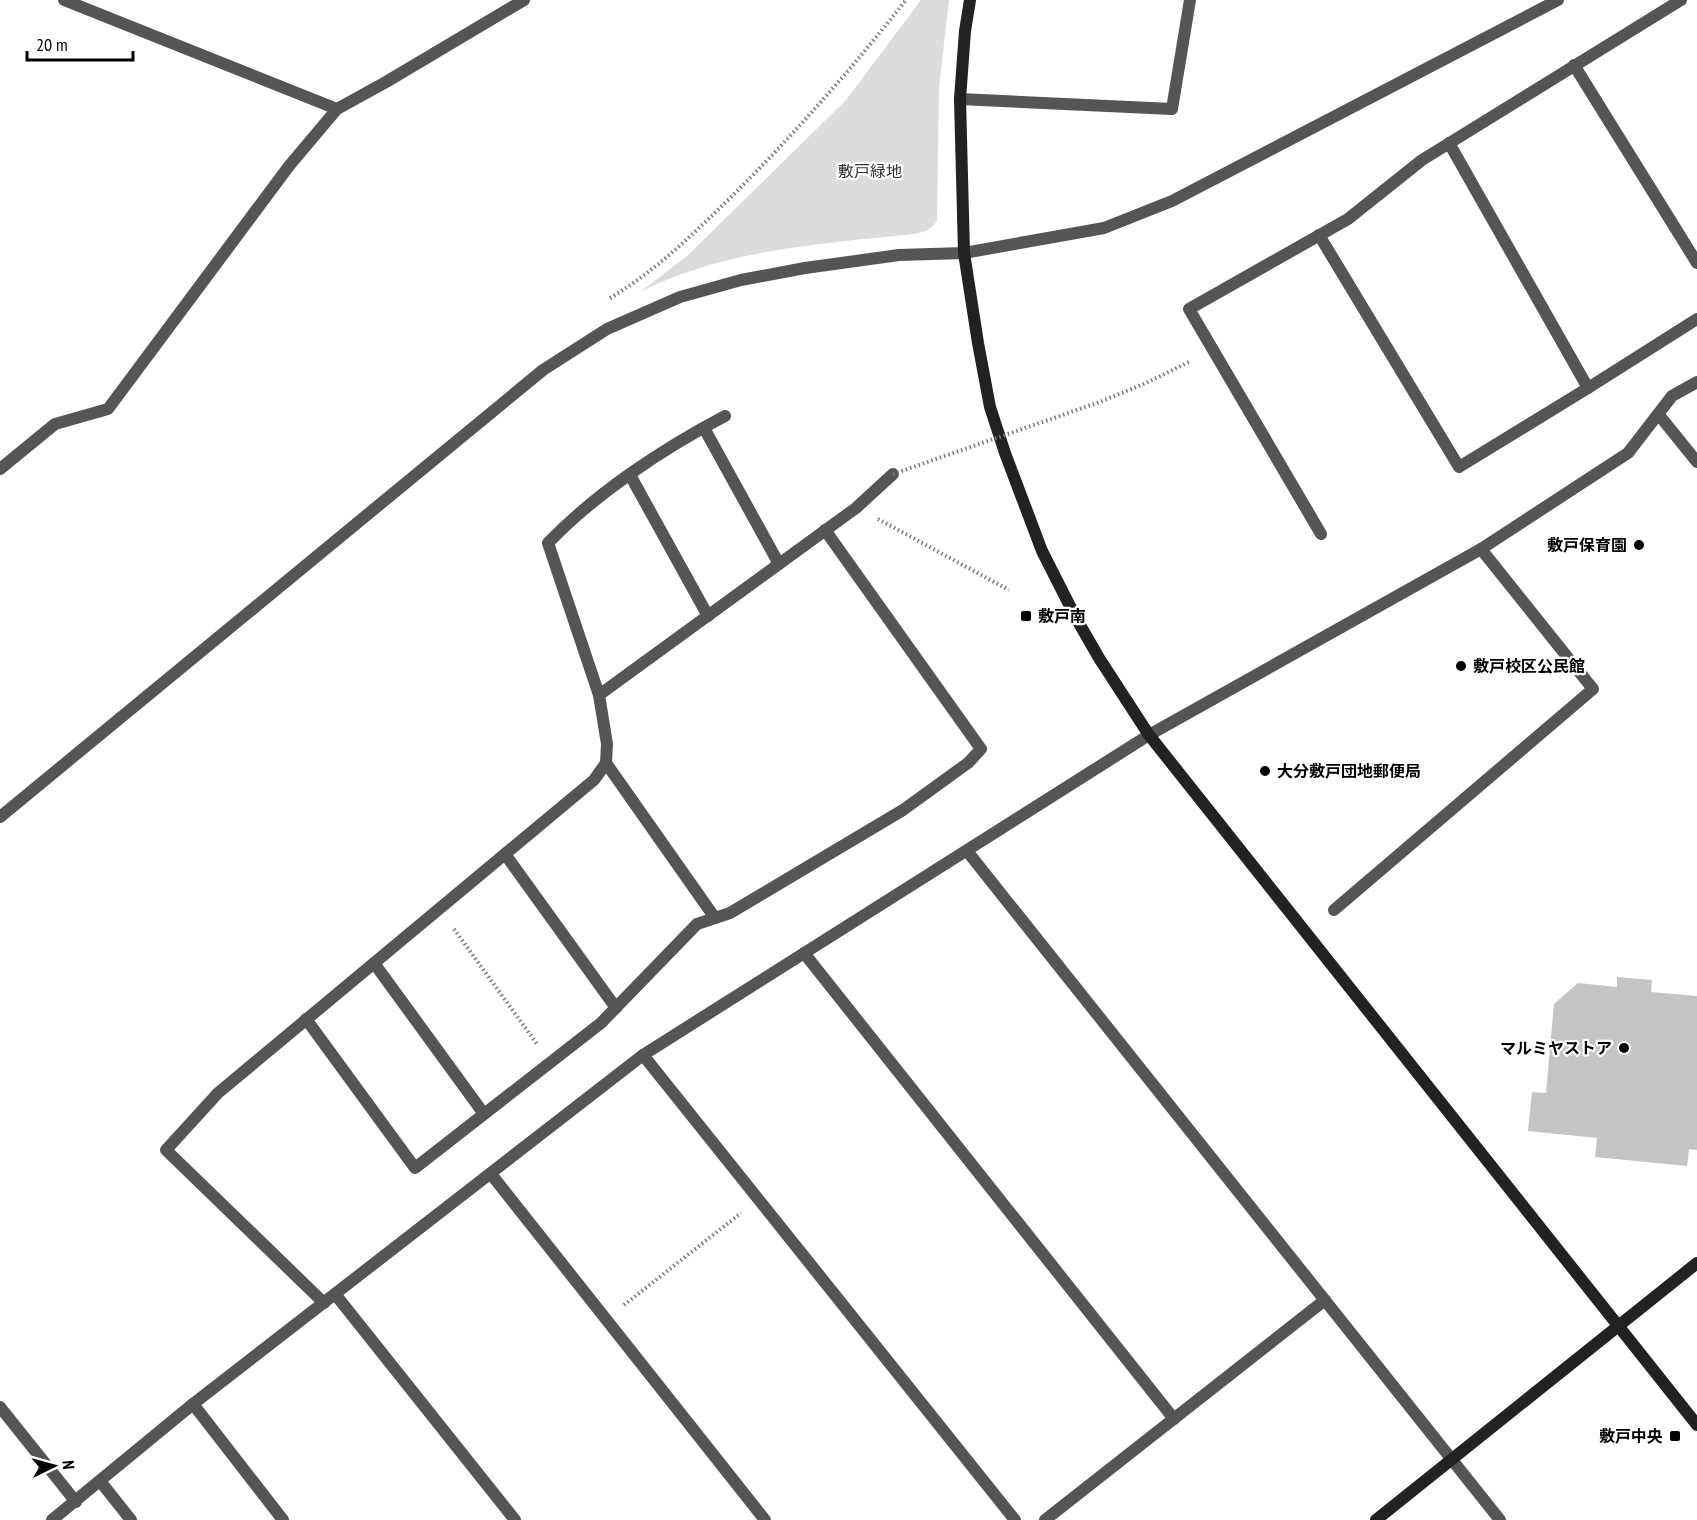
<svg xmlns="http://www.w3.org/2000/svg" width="1697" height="1520" font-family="'PT Sans Narrow','Noto Sans JP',sans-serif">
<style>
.green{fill:#dcdcdc}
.building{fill:#c4c4c4}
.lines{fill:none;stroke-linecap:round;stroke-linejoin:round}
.path{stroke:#777;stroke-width:4;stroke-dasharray:1.5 3;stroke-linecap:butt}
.street{stroke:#555;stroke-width:12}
.secondary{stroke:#222;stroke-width:12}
.path-bridge{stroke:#777;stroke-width:4;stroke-dasharray:1.5 3;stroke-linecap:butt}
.poi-dot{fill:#000;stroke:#fff;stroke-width:2}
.labels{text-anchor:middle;stroke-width:4.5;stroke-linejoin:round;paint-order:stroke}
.park-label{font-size:16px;fill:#333;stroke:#fff}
.poi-label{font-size:16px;font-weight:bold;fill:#000;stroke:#fff;text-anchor:end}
</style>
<rect width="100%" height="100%" fill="#fff"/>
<path class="green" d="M921 0H949L939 88 937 221C931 230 924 232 914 234 820 244 726 249 640 292L687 256 846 100Z"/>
<path class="building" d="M1617 977 1652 980 1651 992 1697 996V1150L1689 1149 1687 1166 1595 1157 1597 1138 1528 1131 1532 1092 1546 1093 1554 1004 1578 983 1617 987Z"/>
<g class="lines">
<g class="path">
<path d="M610 298C654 272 690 237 726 202 791 138 850 71 906 0"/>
<path d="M1097 403 1146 383 1191 361"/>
<path d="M878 519 1009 590"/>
<path d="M454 929 537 1044"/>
<path d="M624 1305 741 1213"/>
</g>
<g class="street">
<path d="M64 0 337 109"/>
<path d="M1574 65 1697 263"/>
<path d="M960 99 1172 109 1190 0"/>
<path d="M1449 143 1588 388"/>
<path d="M1319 235 1459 467 1588 388 1697 319"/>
<path d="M1659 415 1697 462"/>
<path d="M704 428 779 564"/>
<path d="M0 469 55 424 108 409 289 166 337 109 386 82 524 0"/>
<path d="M630 475 708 616"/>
<path d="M1321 534 1189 309 1348 219 1422 160 1681 0"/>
<path d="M599 695 548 543C596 493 664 448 725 416"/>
<path d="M606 763 715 918"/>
<path d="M0 817 543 370 607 329 680 297 741 280 805 268 899 255 964 253 1104 228 1172 201 1558 0"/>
<path d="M967 851 1500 1520"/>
<path d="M505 854 616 1008"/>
<path d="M1334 910 1593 689 1481 549"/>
<path d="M804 953 1174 1419"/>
<path d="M374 963 484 1114"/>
<path d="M306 1019 415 1168 601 1023 697 924 730 913 903 810 968 763 981 749 825 530"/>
<path d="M643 1055 1015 1520"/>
<path d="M491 1174 765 1520"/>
<path d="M335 1294 515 1520"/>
<path d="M324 1303 166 1150 218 1093 594 780 606 763 607 744 599 695 856 508 893 474"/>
<path d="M193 1404 283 1520"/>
<path d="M0 1407 76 1502"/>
<path d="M100 1481 131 1520"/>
<path d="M52 1520 193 1404 643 1055 1149 735 1481 549 1628 453 1672 396 1697 382"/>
<path d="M1045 1520 1325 1300"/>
</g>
<g class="secondary">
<path d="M970 0 965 31 960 99 964 253 978 343 990 407 1005 453 1042 551 1076 618 1099 658 1149 735 1697 1425"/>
<path d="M1376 1520 1697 1263"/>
</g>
<path class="path-bridge" d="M893 474 1097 403"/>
</g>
<g class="poi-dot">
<circle cx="1639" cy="545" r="6"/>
<rect x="1020" y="610" width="12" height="12" rx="3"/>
<circle cx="1461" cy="666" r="6"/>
<circle cx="1265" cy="771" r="6"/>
<circle cx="1624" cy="1048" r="6"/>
<rect x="1669" y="1430" width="12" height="12" rx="3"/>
</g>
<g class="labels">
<g class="park-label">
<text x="870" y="177">敷戸緑地</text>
</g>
<g class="poi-label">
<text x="1627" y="551">敷戸保育園</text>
<text x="1038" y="622" text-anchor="start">敷戸南</text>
<text x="1473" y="672" text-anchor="start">敷戸校区公民館</text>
<text x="1277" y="777" text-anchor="start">大分敷戸団地郵便局</text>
<text x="1612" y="1054">マルミヤストア</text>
<text x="1663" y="1442">敷戸中央</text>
</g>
</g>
<g transform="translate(54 1466) rotate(85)" stroke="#ffffff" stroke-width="4.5" paint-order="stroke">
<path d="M0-4.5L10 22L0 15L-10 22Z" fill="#000000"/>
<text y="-9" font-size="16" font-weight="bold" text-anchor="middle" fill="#000000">N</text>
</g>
<path d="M27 51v9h106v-9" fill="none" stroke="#000000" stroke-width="3"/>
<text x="36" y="51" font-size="18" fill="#000000" stroke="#ffffff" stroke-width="4.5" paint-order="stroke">20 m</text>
</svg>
